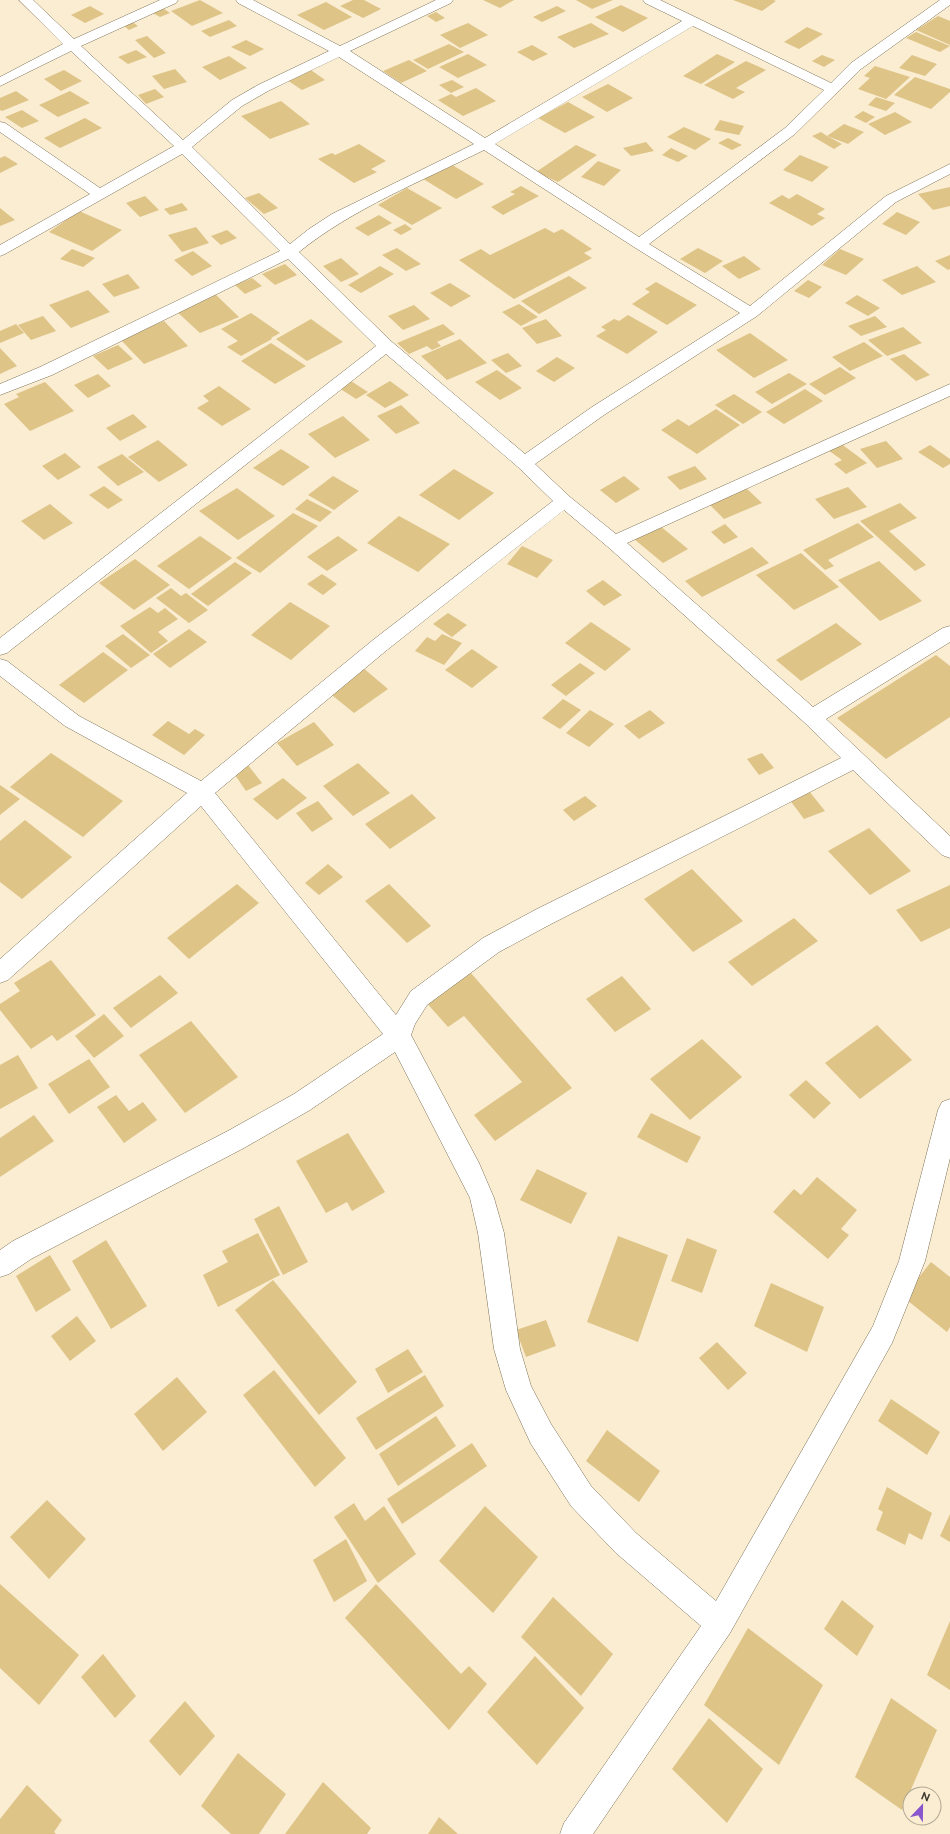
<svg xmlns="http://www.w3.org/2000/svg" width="950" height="1834" font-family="Raleway,sans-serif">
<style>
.building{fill:#dfc488}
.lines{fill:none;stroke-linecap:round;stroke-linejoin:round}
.minor-casing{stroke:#7b7057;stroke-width:1}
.minor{fill:#fff;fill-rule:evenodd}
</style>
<rect width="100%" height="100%" fill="#faedd2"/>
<g class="building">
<path d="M200 0 223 13 192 26 171 11Z"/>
<path d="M353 0H364L381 9 363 18 340 6Z"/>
<path d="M483 0H514L500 8Z"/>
<path d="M576 0H613L592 9Z"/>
<path d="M733 0H773L776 1 762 11Z"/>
<path d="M326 2 352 17 324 30 297 15Z"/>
<path d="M621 5 648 18 623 32 595 17Z"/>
<path d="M90 6 104 14 85 23 71 15Z"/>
<path d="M557 6 566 11 542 22 533 17Z"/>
<path d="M161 7 170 13 160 17 151 12Z"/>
<path d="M436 12 445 18 436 22 427 16Z"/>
<path d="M938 16 950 21V45L916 30Z"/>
<path d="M229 20 237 26 210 37 201 31Z"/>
<path d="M131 21 138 26 129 30 122 24Z"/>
<path d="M468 23 488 35 460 48 440 35Z"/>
<path d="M591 23 609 34 574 48 557 37Z"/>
<path d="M807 27 823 34 799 49 784 42Z"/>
<path d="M916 32 950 46 940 52 906 38Z"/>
<path d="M147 36 166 53 154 58 135 40Z"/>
<path d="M246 40 264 49 250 56 231 47Z"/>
<path d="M449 44 464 52 428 69 413 60Z"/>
<path d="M532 45 548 54 533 61 517 52Z"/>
<path d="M136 50 147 57 128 64 118 57Z"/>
<path d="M468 54 487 65 458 78 439 67Z"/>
<path d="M717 54 735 62 701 84 683 76Z"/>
<path d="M822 55 835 60 824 67 812 61Z"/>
<path d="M912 55 937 64 925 76 899 68Z"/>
<path d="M229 56 247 68 220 80 202 67Z"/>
<path d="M409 60 427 71 401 83 383 71Z"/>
<path d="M746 61 766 70 736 88 745 92 733 99 704 85Z"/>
<path d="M875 66 910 77 886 99 858 89 870 78 864 76Z"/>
<path d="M175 69 187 82 164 89 152 76Z"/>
<path d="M64 70 82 81 61 91 44 79Z"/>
<path d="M311 70 325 80 302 90 287 80Z"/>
<path d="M915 77 950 89V92L931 109 894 95Z"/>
<path d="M452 80 464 87 451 93 439 85Z"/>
<path d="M608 84 633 98 607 112 582 97Z"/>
<path d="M476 88 496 101 463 116 438 100 451 94 456 97Z"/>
<path d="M155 89 164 97 146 104 138 95Z"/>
<path d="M16 91 29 100 2 111 0 110V98Z"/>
<path d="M70 91 90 103 58 117 39 105Z"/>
<path d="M876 97 895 103 886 111 868 105Z"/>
<path d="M281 101 310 124 270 139 241 116Z"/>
<path d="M568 102 595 117 565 133 538 118Z"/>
<path d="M22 110 39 121 22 128 5 117Z"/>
<path d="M863 111 875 117 866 123 854 117Z"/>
<path d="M895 112 912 122 885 135 868 124Z"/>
<path d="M85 118 102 128 60 148 44 138Z"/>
<path d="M720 120 744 126 739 135 714 130Z"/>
<path d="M844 124 864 132 848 144 827 136Z"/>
<path d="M684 127 711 139 695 150 667 137Z"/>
<path d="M821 132 827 136 842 144 834 149 812 136Z"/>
<path d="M728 138 742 145 732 150 718 143Z"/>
<path d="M646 142 654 151 631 156 623 148Z"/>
<path d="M359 144 386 161 371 169 377 172 354 183 318 159 332 153 335 155Z"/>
<path d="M576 145 597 155 558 182 536 172Z"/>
<path d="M671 148 688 156 678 162 662 155Z"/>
<path d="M800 155 829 167 812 182 783 170Z"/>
<path d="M5 156 18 164 0 173V158Z"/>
<path d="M598 161 621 170 604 186 581 177Z"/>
<path d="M449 163 484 184 456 199 420 177Z"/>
<path d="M521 186 539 196 503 215 491 207 515 194 510 192Z"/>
<path d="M950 187V206L933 210 918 194Z"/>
<path d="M407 188 442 208 412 225 378 205Z"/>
<path d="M259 193 278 208 264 214 245 198Z"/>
<path d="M797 194 825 209 817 214 825 218 812 226 769 203 782 195 789 199Z"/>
<path d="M145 196 159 210 140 217 126 203Z"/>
<path d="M182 203 188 210 170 215 164 209Z"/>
<path d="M0 208 15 220 0 226Z"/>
<path d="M79 211 122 230 92 251 49 232Z"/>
<path d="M897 212 920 222 906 235 882 224Z"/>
<path d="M379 215 392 223 368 236 355 228Z"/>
<path d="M405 224 412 229 401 235 393 230Z"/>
<path d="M196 227 209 243 182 252 168 235Z"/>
<path d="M545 228 554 233 562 229 592 249 584 253 592 258 514 299 459 260 481 249 490 255Z"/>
<path d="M227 230 237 238 221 245 211 236Z"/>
<path d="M397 248 421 264 406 271 382 255Z"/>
<path d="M698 248 723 261 705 273 680 259Z"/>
<path d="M72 249 95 258 83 267 60 259Z"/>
<path d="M840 249 864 259 846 275 822 265Z"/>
<path d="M193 251 212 266 192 276 174 260Z"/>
<path d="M950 255V269L948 270 935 261Z"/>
<path d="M744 256 761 269 739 279 722 266Z"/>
<path d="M341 258 359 274 341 282 323 266Z"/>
<path d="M285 264 297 275 275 285 262 274Z"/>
<path d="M380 266 394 274 361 293 348 285Z"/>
<path d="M917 266 936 282 902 295 882 280Z"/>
<path d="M128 274 140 288 114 297 102 284Z"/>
<path d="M569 276 587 288 539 314 521 301Z"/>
<path d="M252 278 262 286 245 294 235 285Z"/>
<path d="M808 280 822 287 809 298 794 291Z"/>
<path d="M656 282 697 305 667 325 632 304 650 292 645 289Z"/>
<path d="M450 283 471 296 451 307 430 293Z"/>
<path d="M88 290 110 312 71 328 49 305Z"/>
<path d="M214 293 239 317 200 333 175 310Z"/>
<path d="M857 295 880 308 868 316 845 303Z"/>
<path d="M519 304 538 317 521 326 502 312Z"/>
<path d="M414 305 430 319 403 330 388 316Z"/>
<path d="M251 313 280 333 271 338 272 339 241 356 227 347 238 341 221 329Z"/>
<path d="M628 315 658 332 627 354 596 336 606 330 601 327 614 319 619 321Z"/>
<path d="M43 316 56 331 31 340 18 325Z"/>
<path d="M875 316 887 327 861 336 848 326Z"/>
<path d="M311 319 343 342 307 361 276 339Z"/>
<path d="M546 319 562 336 537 344 522 328Z"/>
<path d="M164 321 188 346 144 364 120 339Z"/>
<path d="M16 324 24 333 0 343V331Z"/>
<path d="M443 324 455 334 437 342 441 346 432 350 427 346 409 354 397 343Z"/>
<path d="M903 327 922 343 887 356 868 340Z"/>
<path d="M750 333 788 360 754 378 716 350Z"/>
<path d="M460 339 487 363 447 380 421 356Z"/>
<path d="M864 342 883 356 850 371 832 357Z"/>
<path d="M271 343 306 366 275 384 241 361Z"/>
<path d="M118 345 133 359 108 370 93 356Z"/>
<path d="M0 348 17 366 0 374Z"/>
<path d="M508 353 522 366 506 373 491 360Z"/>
<path d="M904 354 930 375 916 381 890 359Z"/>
<path d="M557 357 575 368 554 382 536 371Z"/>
<path d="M840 367 856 378 825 395 809 384Z"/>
<path d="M497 370 522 388 500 400 475 382Z"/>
<path d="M789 373 807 384 772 404 755 392Z"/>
<path d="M98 374 111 386 88 398 74 385Z"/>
<path d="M351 381 368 392 356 399 339 388Z"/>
<path d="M390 381 409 395 385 408 366 395Z"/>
<path d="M45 382 74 411 30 431 4 404 19 397 16 394Z"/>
<path d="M219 386 251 409 222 426 197 408 209 401 203 396Z"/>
<path d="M805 389 823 401 784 424 766 412Z"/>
<path d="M734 394 762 412 743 424 715 405Z"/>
<path d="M401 405 420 423 396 434 377 416Z"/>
<path d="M716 409 740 425 697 454 661 430 678 419 689 426Z"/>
<path d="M133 414 147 427 120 441 106 428Z"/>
<path d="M343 416 370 440 335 458 308 434Z"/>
<path d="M158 440 188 465 159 482 128 457Z"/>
<path d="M886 441 903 459 877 468 860 449Z"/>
<path d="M840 443 867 463 846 474 834 464 842 460 828 450Z"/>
<path d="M930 445 950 459V464L943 468 918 452Z"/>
<path d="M281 449 310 467 283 486 253 468Z"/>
<path d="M65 453 81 467 58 480 42 466Z"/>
<path d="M122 454 144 472 118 486 97 467Z"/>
<path d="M695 466 707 479 680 490 667 477Z"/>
<path d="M454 469 494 493 459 520 419 495Z"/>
<path d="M333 476 359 491 334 510 308 495Z"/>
<path d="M624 476 640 489 616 503 600 490Z"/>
<path d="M104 486 123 500 108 509 89 495Z"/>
<path d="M848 487 867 507 834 519 815 499Z"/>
<path d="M237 488 275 516 238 540 199 511Z"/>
<path d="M746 488 762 503 724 519 708 503Z"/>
<path d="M307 499 332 512 320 522 295 509Z"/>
<path d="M900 503 917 518 889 531 926 565 915 571 860 521Z"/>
<path d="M50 504 73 523 44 540 21 521Z"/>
<path d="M293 513 318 526 260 573 236 558Z"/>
<path d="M399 516 450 544 418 572 367 543Z"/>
<path d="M858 523 874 537 828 560 834 566 825 570 803 550Z"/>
<path d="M725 524 738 537 724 544 711 532Z"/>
<path d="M659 525 688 549 663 563 634 539Z"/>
<path d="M200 536 232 558 189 589 157 566Z"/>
<path d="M338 536 358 550 327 571 307 557Z"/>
<path d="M522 546 553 560 537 578 507 564Z"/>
<path d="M752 547 769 563 702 597 685 581Z"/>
<path d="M801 553 839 587 794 610 756 575Z"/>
<path d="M135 559 170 585 134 610 99 583Z"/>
<path d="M879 561 922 601 880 621 838 580Z"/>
<path d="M235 562 252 573 208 606 191 594Z"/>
<path d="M322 574 337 584 323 595 307 584Z"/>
<path d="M603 580 622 595 604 606 586 591Z"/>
<path d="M171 588 181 596 186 593 208 610 189 623 156 598Z"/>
<path d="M290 602 330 626 291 660 251 635Z"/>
<path d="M150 607 158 613 165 608 178 619 158 632 168 641 151 653 120 626Z"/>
<path d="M448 613 467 625 452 637 433 624Z"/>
<path d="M591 622 631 649 605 671 565 643Z"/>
<path d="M836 623 862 644 801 681 776 660Z"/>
<path d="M189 629 207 642 170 668 153 654Z"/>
<path d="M123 634 150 655 131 668 105 646Z"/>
<path d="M442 634 462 643 444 665 415 651 427 637 435 641Z"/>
<path d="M472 649 498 667 472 688 445 670Z"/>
<path d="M103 652 128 670 84 703 59 685Z"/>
<path d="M936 655 950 666V717L886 759 837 718Z"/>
<path d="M580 663 595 673 566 696 551 685Z"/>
<path d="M362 667 388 689 354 713 327 691Z"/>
<path d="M563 699 581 710 560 729 542 718Z"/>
<path d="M590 710 614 724 589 747 566 733Z"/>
<path d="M650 710 665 723 639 739 624 726Z"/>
<path d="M168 721 189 734 195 729 205 735 184 755 152 735Z"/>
<path d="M314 722 334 745 297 766 277 743Z"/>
<path d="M51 753 123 801 83 837 10 787Z"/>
<path d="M762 753 774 768 759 775 747 759Z"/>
<path d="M358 763 390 793 353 816 323 786Z"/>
<path d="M248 765 262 783 246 791 233 772Z"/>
<path d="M283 778 307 798 277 820 253 799Z"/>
<path d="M0 785 20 799 0 815Z"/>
<path d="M809 791 825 811 804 819 789 799Z"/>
<path d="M412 794 436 818 390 849 365 824Z"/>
<path d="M585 796 597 806 574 821 563 810Z"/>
<path d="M318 801 333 819 312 832 296 813Z"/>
<path d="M25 820 72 857 22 899 0 882V841Z"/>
<path d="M869 828 911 871 870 895 828 851Z"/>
<path d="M328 864 343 877 319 895 305 883Z"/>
<path d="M692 869 743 921 693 952 644 899Z"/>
<path d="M237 884 259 903 189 959 167 938Z"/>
<path d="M389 884 431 926 407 943 365 901Z"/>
<path d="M950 885V928L921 942 896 910Z"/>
<path d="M794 918 818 941 752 986 728 962Z"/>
<path d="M51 960 96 1015 57 1041 52 1035 31 1049 0 1010V1004L20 991 14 983Z"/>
<path d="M470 972 572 1088 495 1141 474 1115 522 1082 464 1016 448 1027 425 1001Z"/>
<path d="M160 975 178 993 131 1028 113 1008Z"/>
<path d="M622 976 651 1009 615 1032 586 999Z"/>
<path d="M104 1014 124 1036 94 1058 75 1036Z"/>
<path d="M191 1021 238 1077 185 1113 139 1055Z"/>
<path d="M877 1025 912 1060 860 1099 825 1063Z"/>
<path d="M702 1039 742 1077 690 1120 650 1079Z"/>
<path d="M18 1055 38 1088 0 1109V1065Z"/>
<path d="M89 1059 110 1087 69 1114 48 1084Z"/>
<path d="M806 1080 831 1103 814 1119 789 1095Z"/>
<path d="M116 1095 129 1111 143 1102 157 1120 124 1143 97 1107Z"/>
<path d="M651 1113 701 1137 687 1163 637 1137Z"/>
<path d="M34 1115 54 1141 0 1177V1138Z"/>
<path d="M348 1133 385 1192 352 1211 347 1202 326 1213 296 1161Z"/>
<path d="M537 1169 587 1193 571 1224 520 1200Z"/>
<path d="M817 1177 857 1210 841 1229 849 1235 828 1259 773 1212 794 1189 801 1195Z"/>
<path d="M279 1206 308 1262 283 1275 254 1219Z"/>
<path d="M258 1233 280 1275 218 1307 203 1275 228 1262 222 1251Z"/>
<path d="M618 1236 668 1255 638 1342 587 1322Z"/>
<path d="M687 1238 717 1250 702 1293 671 1281Z"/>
<path d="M106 1240 147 1306 111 1329 72 1261Z"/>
<path d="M50 1255 71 1290 36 1312 16 1276Z"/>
<path d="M931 1262 950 1277V1327L947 1332 903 1297Z"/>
<path d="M273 1280 357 1382 319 1415 235 1310Z"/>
<path d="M771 1283 824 1307 807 1352 754 1326Z"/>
<path d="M77 1316 96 1341 70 1361 51 1336Z"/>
<path d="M546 1320 556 1346 526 1357 516 1330Z"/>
<path d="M717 1342 747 1373 728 1390 699 1358Z"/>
<path d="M408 1349 423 1372 388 1393 375 1369Z"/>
<path d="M274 1370 346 1458 315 1487 243 1395Z"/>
<path d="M425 1375 444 1406 376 1450 356 1418Z"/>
<path d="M177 1377 207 1412 163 1451 134 1414Z"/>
<path d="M891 1399 940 1432 927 1455 878 1421Z"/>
<path d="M436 1416 456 1446 398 1486 379 1454Z"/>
<path d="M607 1430 660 1471 639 1502 586 1461Z"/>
<path d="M472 1443 487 1466 402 1524 387 1499Z"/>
<path d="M887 1487 932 1513 922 1540 909 1533 905 1545 876 1530 883 1512 878 1509Z"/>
<path d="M47 1500 86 1539 49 1579 10 1537Z"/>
<path d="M354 1503 365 1521 384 1506 416 1554 378 1583 334 1517Z"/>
<path d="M485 1506 538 1557 493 1613 439 1561Z"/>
<path d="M950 1514V1542L940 1536Z"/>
<path d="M346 1539 367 1581 334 1602 313 1560Z"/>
<path d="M0 1584 79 1655 39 1705 0 1668Z"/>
<path d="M376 1584 461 1674 469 1666 487 1684 449 1730 345 1618Z"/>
<path d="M553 1597 613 1654 581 1696 521 1637Z"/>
<path d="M842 1600 874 1626 857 1656 824 1629Z"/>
<path d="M950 1621V1690L927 1675Z"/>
<path d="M748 1628 823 1685 779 1765 704 1705Z"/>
<path d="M103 1654 136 1696 115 1718 81 1677Z"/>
<path d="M535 1656 584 1708 537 1765 487 1712Z"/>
<path d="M891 1698 937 1730 902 1810 855 1777Z"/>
<path d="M185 1701 215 1736 180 1776 149 1741Z"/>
<path d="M709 1718 763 1769 727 1823 672 1769Z"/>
<path d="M238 1753 286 1794 259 1834H231L201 1806Z"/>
<path d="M323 1782 371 1828 367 1834H285Z"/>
<path d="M27 1785 62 1820 54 1832 56 1834H0V1819Z"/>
<path d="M439 1817 458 1834H428Z"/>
</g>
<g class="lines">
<defs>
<path id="minor" d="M19 0H33L74 39 160 0H178L176 3 81 46 183 140 232 100 258 85 329 51 238 3 236 0H253L340 46 436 0H453L451 3 350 51 485 138 682 21 645 3 643 0H660L831 83 851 63 940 0H950V5L861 69 795 134 649 244 750 306 886 196 950 164V174L896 202 757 316 604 415 535 464 570 497 616 534 950 384V396L627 543 813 707 943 628 950 626V642L826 719 950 836V858L942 855 853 770 551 924 499 952 427 1005 415 1024 411 1035 479 1163 494 1198 504 1233 520 1349 531 1386 551 1424 591 1486 636 1533 716 1601 873 1326 899 1261 938 1110 942 1102 950 1099V1158L925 1261 892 1343 730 1633 593 1834H560L564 1823 701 1626 616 1553 571 1506 531 1444 506 1390 494 1349 478 1233 470 1198 395 1052 310 1110 244 1148 31 1259 9 1274 0 1277V1250L13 1241 226 1132 294 1094 383 1034 201 806 8 980 0 983V959L187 793 65 726 0 676V659L7 661 79 716 201 781 373 640 553 501 518 467 386 354 7 653 0 655V638L376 346 288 259 52 375 0 395V384L40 367 280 251 182 154 5 254 0 256V245L90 194 0 132V122L5 123 100 188 174 146 71 51 0 86V77L63 44ZM693 26 824 90 785 128 639 237 495 144ZM339 57 474 144 332 214 309 229 290 244 192 147 242 106 268 91ZM484 150 634 247 740 313 592 407 525 454 392 342 299 252C352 209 422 181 484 150ZM564 510 608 547 805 723 841 758 535 910 483 938 411 991 396 1015 215 793 387 650Z"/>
</defs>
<use href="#minor" class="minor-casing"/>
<use href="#minor" class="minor"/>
</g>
<g transform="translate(922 1806) rotate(22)"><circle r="19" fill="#faedd2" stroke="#afa591"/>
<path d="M0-3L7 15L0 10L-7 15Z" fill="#8956ce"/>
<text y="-6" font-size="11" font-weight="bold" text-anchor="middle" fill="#3f3a2f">N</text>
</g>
</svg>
